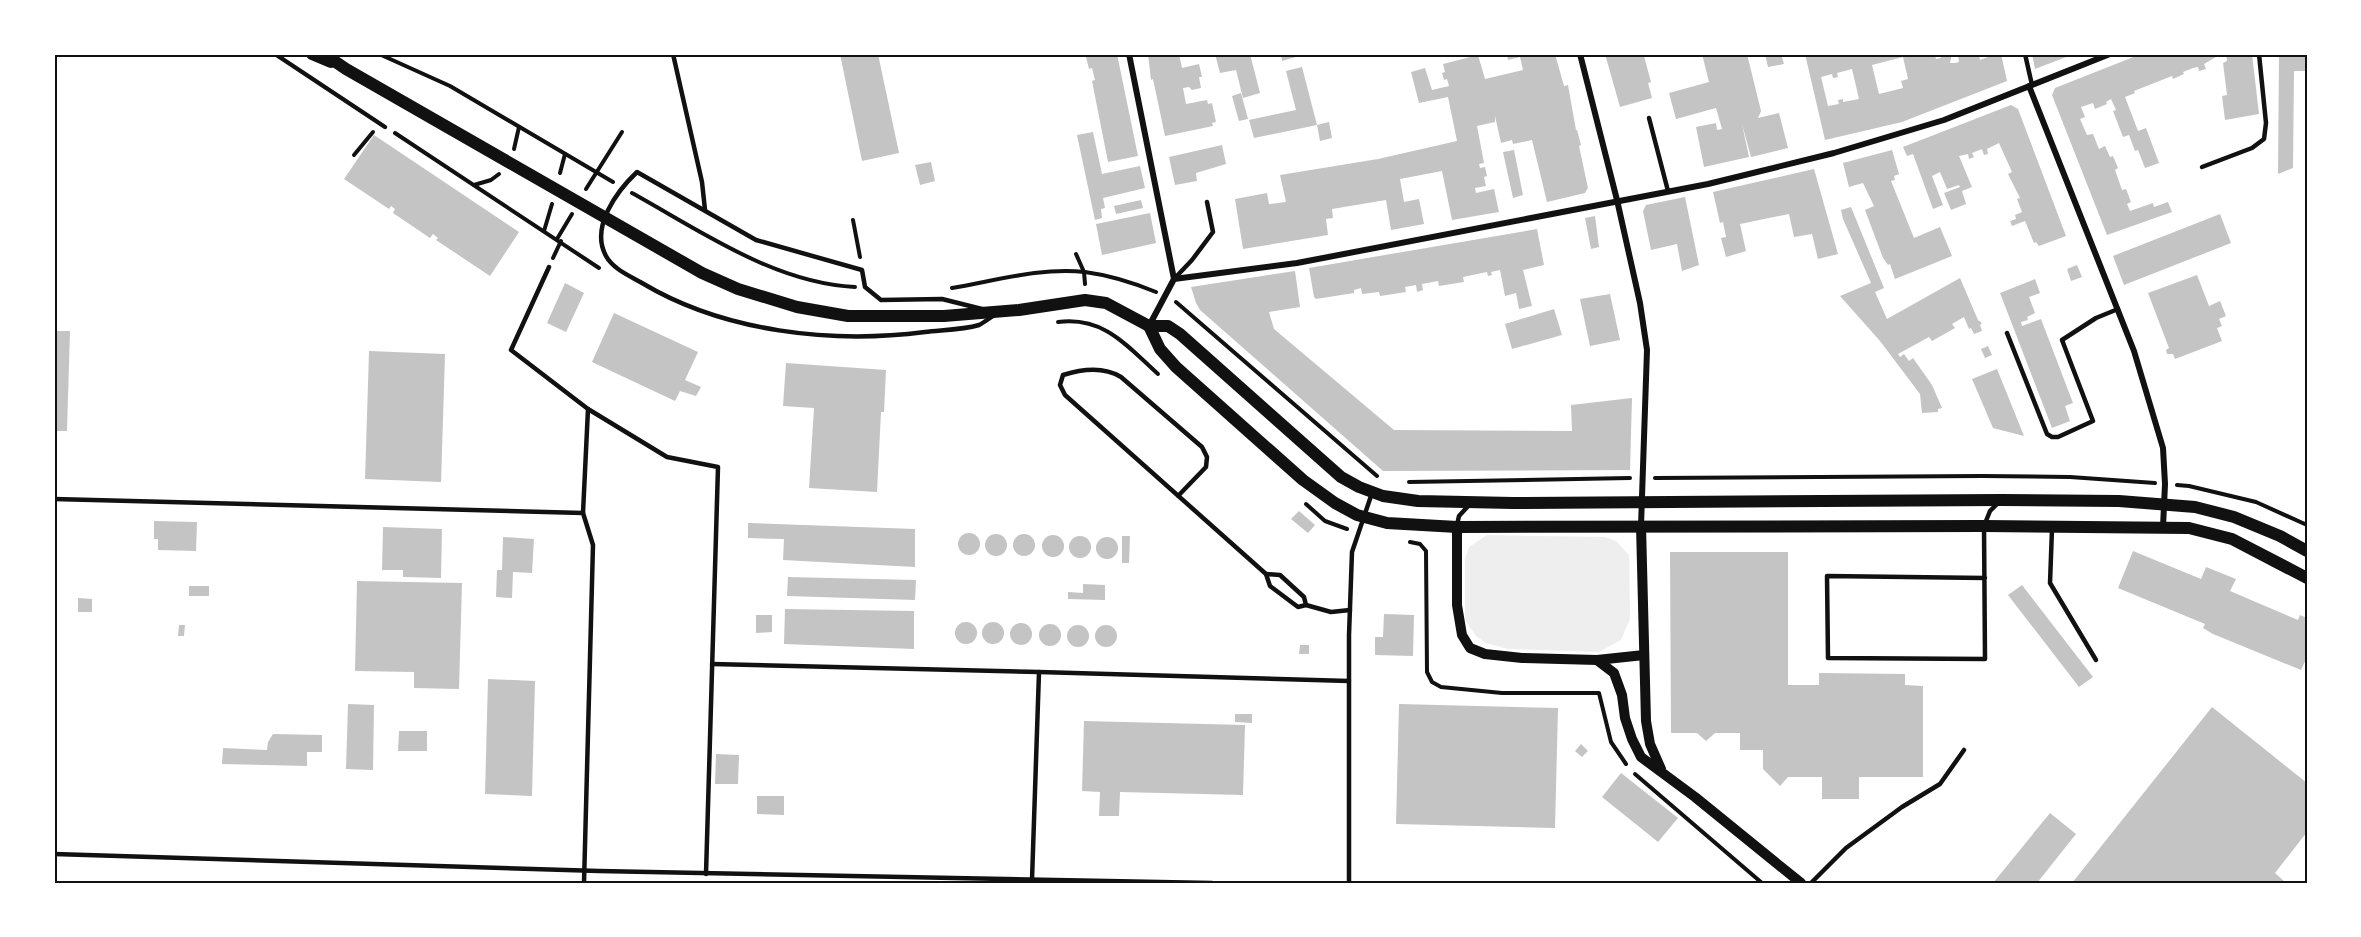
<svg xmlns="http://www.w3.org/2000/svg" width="2361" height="937" font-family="'DejaVu Sans',sans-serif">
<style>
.green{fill:#eee}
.building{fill:#c4c4c4;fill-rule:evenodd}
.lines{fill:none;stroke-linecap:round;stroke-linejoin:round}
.path{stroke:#111;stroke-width:4}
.service{stroke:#111;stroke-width:4.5}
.minor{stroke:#111;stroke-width:6}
.tertiary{stroke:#111;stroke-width:10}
.secondary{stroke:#111;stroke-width:12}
.neatline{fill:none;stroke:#111;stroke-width:2}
</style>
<rect width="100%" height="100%" fill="#fff"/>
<path class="green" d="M1487 535 1605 537 1616 541 1629 555 1630 619 1621 640 1599 652 1508 649 1486 643 1476 636 1465 620V558L1469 547Z"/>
<g class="building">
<path d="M840 54H878L899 153 862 161Z"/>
<path d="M1090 54H1117L1138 156 1108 162 1092 81 1095 80 1092 68 1089 69 1086 57 1090 56Z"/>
<path d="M1148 54H1179L1182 68 1199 64 1202 77H1199L1201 88 1192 90 1189 87 1183 88 1186 104 1207 100 1208 104 1212 103 1216 122 1212 123 1213 126 1165 136 1153 79 1151 80Z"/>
<path d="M1215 54H1250L1260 93 1243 98 1236 70 1220 73Z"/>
<path d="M1281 54H1298L1299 56 1282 61Z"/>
<path d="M1507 54H1555L1564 86 1568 85 1576 130H1577L1581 145 1579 146 1588 188 1585 193 1547 202 1532 140 1513 144 1512 140 1501 143 1495 116V122L1477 126 1484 163 1479 164 1480 168 1485 167 1487 176 1484 177 1486 186 1475 188 1476 193 1494 189 1499 212 1452 220 1442 171 1400 179 1404 202 1419 199 1424 224 1391 230 1386 200 1332 209 1333 218 1326 219 1328 235 1243 249 1235 199 1267 193 1269 204 1286 202 1280 175 1378 159 1457 141 1448 97 1419 103 1411 72 1425 68 1432 90 1449 86 1447 79 1444 80 1442 73 1445 72 1443 64 1478 55 1485 79 1523 70 1520 57 1508 60Z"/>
<path d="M1605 54H1640L1641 57 1644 56 1651 82 1648 83 1652 98 1620 107Z"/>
<path d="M1702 54H1747L1761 111 1758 118 1779 113 1788 148 1751 157 1742 124 1749 157 1704 167 1696 127 1716 123 1717 130 1722 129 1716 108 1676 119 1669 93 1709 82Z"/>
<path d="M1765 54H1781L1784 64 1768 67Z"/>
<path d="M1805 54H1935L1936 59 1941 58V54H1952L1950 63H1955L1959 62 1958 56 1965 54H1979L1980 60 1988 57 1987 54H2001L2007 81 1902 122 1825 140ZM1903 57 1908 79 1901 81 1903 88 1879 94 1872 65ZM1852 69 1859 99 1843 102V99L1838 100 1839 104 1828 106 1821 77 1832 74 1833 78 1838 77 1837 73Z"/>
<path d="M2032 54H2074L2035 69Z"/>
<path d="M2141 54H2221L2204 64 2206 69 2199 71 2198 67 2193 68 2183 72 2184 74 2173 79 2172 76 2134 91 2135 93 2125 97 2138 131 2146 128 2159 163 2145 168 2138 150 2135 151 2129 135 2123 137 2113 111 2116 110 2111 99 2106 102 2107 104 2095 109 2093 103 2081 107 2085 117 2080 119 2087 135 2093 134 2099 149 2105 146 2110 157 2113 156 2118 168 2115 170 2122 190 2126 189 2131 202 2127 204 2130 211 2153 203 2154 207 2168 202 2172 212 2107 235 2052 95 2055 88Z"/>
<path d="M2226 54H2236V56L2252 54 2259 114 2225 120 2222 96 2227 95 2223 63 2227 61Z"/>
<path d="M2279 54H2307V71H2294L2293 168 2278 174Z"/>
<path d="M1302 67 1317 125 1254 138 1249 120 1296 110 1286 71Z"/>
<path d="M1241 93 1248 119 1239 121 1232 96Z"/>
<path d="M2011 105 2018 109 2066 236 2039 246 2036 242 2034 243 2025 221 2012 226 2010 221 2016 219 2015 215 2022 212 2017 199 2020 198 2008 174 2012 172 1999 143 1987 149 1988 154 1984 155 1982 149 1972 153 1974 157 1969 159 1968 154 1959 156 1972 187 1962 191 1966 204 1951 210 1944 193 1960 187 1959 185 1947 189 1940 172 1932 176 1943 205 1933 209 1913 154 1907 156 1903 147Z"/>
<path d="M1329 122 1332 138 1320 141 1317 125Z"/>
<path d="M1093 132 1102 174 1140 166 1145 188 1103 198 1105 208 1101 209 1102 218 1095 220 1077 135Z"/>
<path d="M374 135 519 232 490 276 436 240 438 238 433 234 430 238 393 213 395 209 391 206 389 209 344 179Z"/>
<path d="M1222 145 1226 164 1196 173 1197 181 1175 185 1169 157Z"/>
<path d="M1514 150 1523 195 1513 198 1503 152Z"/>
<path d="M1892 150 1899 174 1894 176 1895 180 1891 181 1914 238 1940 227 1952 256 1895 279 1890 264 1888 265 1883 258 1865 210 1874 206 1863 183 1849 187 1843 163Z"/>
<path d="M931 162 935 181 920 185 915 165Z"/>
<path d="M1814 169 1838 254 1818 259 1812 234 1794 237 1789 214 1740 224 1746 251 1726 257 1721 238 1726 237 1723 222 1720 223 1713 192Z"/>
<path d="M1685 197 1699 265 1682 271 1677 244 1651 250 1643 211 1646 205Z"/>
<path d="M1141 200 1143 208 1116 214 1114 206Z"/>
<path d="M1851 207 1884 288 1875 292 1887 319 1960 278 1978 320 1982 323 1980 325 1982 331 1974 334 1971 328 1969 329 1964 317 1952 324 1955 328 1932 341 1929 337 1898 354 1900 357 1904 354 1909 361 1913 358 1932 385 1942 408 1938 409V412L1922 413 1920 394 1880 341 1840 296 1871 283 1843 219 1841 210Z"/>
<path d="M1150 213 1156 243 1102 255 1096 224Z"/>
<path d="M2220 214 2231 243 2124 285 2113 256Z"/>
<path d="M1595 216 1599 247 1591 249 1585 218Z"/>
<path d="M1537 229 1544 265 1523 270 1532 306 1519 309 1516 293 1505 296 1500 270 1491 272 1492 275 1488 276 1487 272 1463 277 1464 282 1439 286 1438 281 1422 284 1423 290 1417 292 1416 285 1405 287 1406 292 1380 296 1379 292 1362 294 1361 288 1354 290V293L1316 299 1314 297 1309 268Z"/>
<path d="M2077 265 2082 277 2071 281 2067 269Z"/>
<path d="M1295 271 1300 307 1269 312 1274 329 1394 430 1572 431 1571 405 1632 398 1630 470 1383 471 1200 310 1196 303 1191 287Z"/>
<path d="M2197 275 2209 306 2220 301 2226 316 2219 319 2222 326 2217 328 2222 341 2175 359 2173 354H2167L2166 350 2169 348 2148 293Z"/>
<path d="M2035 279 2040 293 2029 297 2035 313 2027 317 2028 320 2021 322 2022 326 2041 319 2073 403 2065 406 2070 421 2052 428 2000 293Z"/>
<path d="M565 283 584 293 566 332 547 323Z"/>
<path d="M1610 294 1620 340 1590 346 1580 299Z"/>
<path d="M1554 309 1562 335 1512 349 1505 324Z"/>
<path d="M614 313 698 352 685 380 701 387 696 396 680 391 675 401 592 362Z"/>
<path d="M54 331H70L67 431H54Z"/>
<path d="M1988 346 1992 355 1985 358 1981 349Z"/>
<path d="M369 351 445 354 441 482 365 479Z"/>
<path d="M786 363 886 370 884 412H881L877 492 809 488 814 408 783 406Z"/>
<path d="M1997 369 2024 436 1993 428 1972 379Z"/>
<path d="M1299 511 1315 525 1308 533 1291 519Z"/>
<path d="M154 521 197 522 196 551 158 550V539H154Z"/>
<path d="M748 523 915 529V567L783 560 784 539 748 538Z"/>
<path d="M383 527 442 529 441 578 403 577V570H382Z"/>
<circle cx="969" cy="544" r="11"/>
<circle cx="1024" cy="545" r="11"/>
<circle cx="996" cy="545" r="11"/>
<circle cx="1053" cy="546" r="11"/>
<path d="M1122 536H1130L1129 563H1122Z"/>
<circle cx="1080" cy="547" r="11"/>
<path d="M503 537 534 539 532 573 513 572 512 598 496 597 497 570H502Z"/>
<circle cx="1107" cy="548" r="11"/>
<path d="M2133 551 2201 579 2206 567 2236 579 2230 591 2298 620 2300 615 2307 618V657L2301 670 2213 634 2203 628 2205 624 2118 588Z"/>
<path d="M1670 552H1788V685H1819V673L1905 674V685L1923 686V777H1859V799H1822V777H1788L1780 786 1763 769V750H1740V733H1715L1706 741 1697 733H1671Z"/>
<path d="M788 577 916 580 915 600 787 596Z"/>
<path d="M357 581 462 583 459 689 414 688V672L355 671Z"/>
<path d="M1083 584 1105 585V600L1068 599V592L1083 593Z"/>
<path d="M2022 585 2093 677 2079 687 2008 595Z"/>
<rect x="189" y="586" width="20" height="10"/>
<path d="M78 598 92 599V612H78Z"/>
<path d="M785 609 914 611V649L784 644Z"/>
<path d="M1384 614 1414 615 1413 656 1375 655V637H1383Z"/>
<path d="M756 615H772V632L756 633Z"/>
<circle cx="993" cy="633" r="11"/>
<circle cx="966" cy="633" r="11"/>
<circle cx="1021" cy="634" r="11"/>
<circle cx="1050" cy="635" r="11"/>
<path d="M179 625H185L184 636H178Z"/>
<circle cx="1106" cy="636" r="11"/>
<circle cx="1078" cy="636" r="11"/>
<path d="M1300 645H1309V654H1299Z"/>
<path d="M488 679 535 681 532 796 485 794Z"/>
<path d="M348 704 374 705 373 770 346 769Z"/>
<path d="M1399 704 1558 708 1555 828 1396 824Z"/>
<path d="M2212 707 2307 783V832L2275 873 2285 882 2072 883Z"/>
<path d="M1235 714H1252V723L1235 722Z"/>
<path d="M1084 721 1245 725 1243 795 1120 792 1119 816H1099L1100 792 1082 791Z"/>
<path d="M399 731H427V751H398Z"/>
<path d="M273 734 322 735V752H307V766L222 764 223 748 267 750 268 742Z"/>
<path d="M1581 744 1588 751 1582 757 1575 751Z"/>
<path d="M716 754 739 755 738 784H715Z"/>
<path d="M1621 773 1678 818 1658 842 1602 797Z"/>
<path d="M757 796H784V815L757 814Z"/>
<path d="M2050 813 2076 834 2037 883H1993Z"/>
</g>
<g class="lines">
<g class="path">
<path d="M379 54 450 86 613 182"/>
<path d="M395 133 599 268"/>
<path d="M514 149 519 127"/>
<path d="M354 155 373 132"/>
<path d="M560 173 565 154"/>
<path d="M474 185 491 180 499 174"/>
<path d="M586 189 622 132"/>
<path d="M632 193C701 231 774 283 855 287"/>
<path d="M853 220 860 257"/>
<path d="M544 231 552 204"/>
<path d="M557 239 572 214"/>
<path d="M1076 254 1084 272 1085 284"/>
<path d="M553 258 561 241"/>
<path d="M952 288C994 281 1041 267 1085 272 1108 275 1134 283 1156 292"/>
<path d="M1176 302 1377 476"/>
<path d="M1058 322C1104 316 1127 346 1158 374"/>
<path d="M1655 478 1982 476 2070 477 2155 483"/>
<path d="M1409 482 1630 478"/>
<path d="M2177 485 2189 486 2256 502 2307 525"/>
<path d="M1306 504 1325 521 1347 529"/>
<path d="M1410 542 1420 544 1426 551 1427 672 1432 682 1441 687 1502 693H1599L1611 742 1626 764"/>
<path d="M1635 774 1762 883"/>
</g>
<g class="service">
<path d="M275 54 385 127"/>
<path d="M673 54 702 182 705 210"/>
<path d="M2025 54 2032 85"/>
<path d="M1649 118 1668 191"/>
<path d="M2202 167 2252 148 2264 139 2266 123 2259 54"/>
<path d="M637 172 756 240 862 270 865 287 881 300 942 299 998 313C992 316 985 322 979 325 962 330 942 330 925 332 831 344 724 332 642 283 630 276 613 269 606 256 590 227 617 191 637 172Z"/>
<path d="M1174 279 1192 260 1213 232 1207 202"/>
<path d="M2007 333 2047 434 2052 437H2058L2093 421 2062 340 2096 318 2118 309"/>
<path d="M588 409 667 457 718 467 706 874"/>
<path d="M1178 496 1206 467 1207 457 1202 447 1121 377C1103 366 1082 369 1063 375L1060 385 1065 395 1266 574 1270 586 1298 607 1306 605 1331 612 1350 610"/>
<path d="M54 499 583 513 588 409 511 350 549 267"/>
<path d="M583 513 593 545 584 883"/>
<path d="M1457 525 1459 516 1470 504"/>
<path d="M2052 529 2050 583 2096 660"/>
<path d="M1266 574 1280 575 1304 597 1306 605"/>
<path d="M1985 578 1827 576 1828 658 1985 659 1984 526 1990 511 1999 502"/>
<path d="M712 664 1039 672 1032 880"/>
<path d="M1039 672 1349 681"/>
<path d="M54 854 599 871 1212 883"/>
<path d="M1349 883V635L1352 552 1372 493"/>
<path d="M1811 883 1846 848 1902 807 1940 784 1964 750"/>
</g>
<g class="minor">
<path d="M1129 54 1174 279"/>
<path d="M1580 54 1617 200 1640 303 1647 350 1641 526"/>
<path d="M2029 86 2134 351 2163 448 2165 484 2163 527"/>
<path d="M1174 279 1297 263 1708 184 1834 153 1944 120 2110 54"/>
<path d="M1149 326 1174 279"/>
</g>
<g class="tertiary">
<path d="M1641 526 1646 721 1650 744 1661 769"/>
<path d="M1457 527V605L1462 635 1470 648 1485 654 1522 658 1597 660 1644 655"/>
<path d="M1597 660 1614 673 1622 695 1625 718 1632 739 1641 757 1695 797 1801 883"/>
</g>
<g class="secondary">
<path d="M312 54 331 62"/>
<path d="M324 54 346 69 702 273 738 289 797 307 848 316H944L1019 310 1085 300 1106 303 1149 326H1168L1180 334 1341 477 1359 487 1383 496 1418 501 1513 503 2002 500 2119 501 2195 507 2234 517 2280 536 2307 551"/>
<path d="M1149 326 1160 349 1176 367 1303 480 1335 503 1357 515 1387 523 1457 527 1984 526 2189 528 2232 539 2307 578"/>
</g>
</g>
<rect width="2361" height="937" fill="none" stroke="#ffffff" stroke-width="111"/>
<rect x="56" y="56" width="2250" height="826" class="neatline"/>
</svg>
